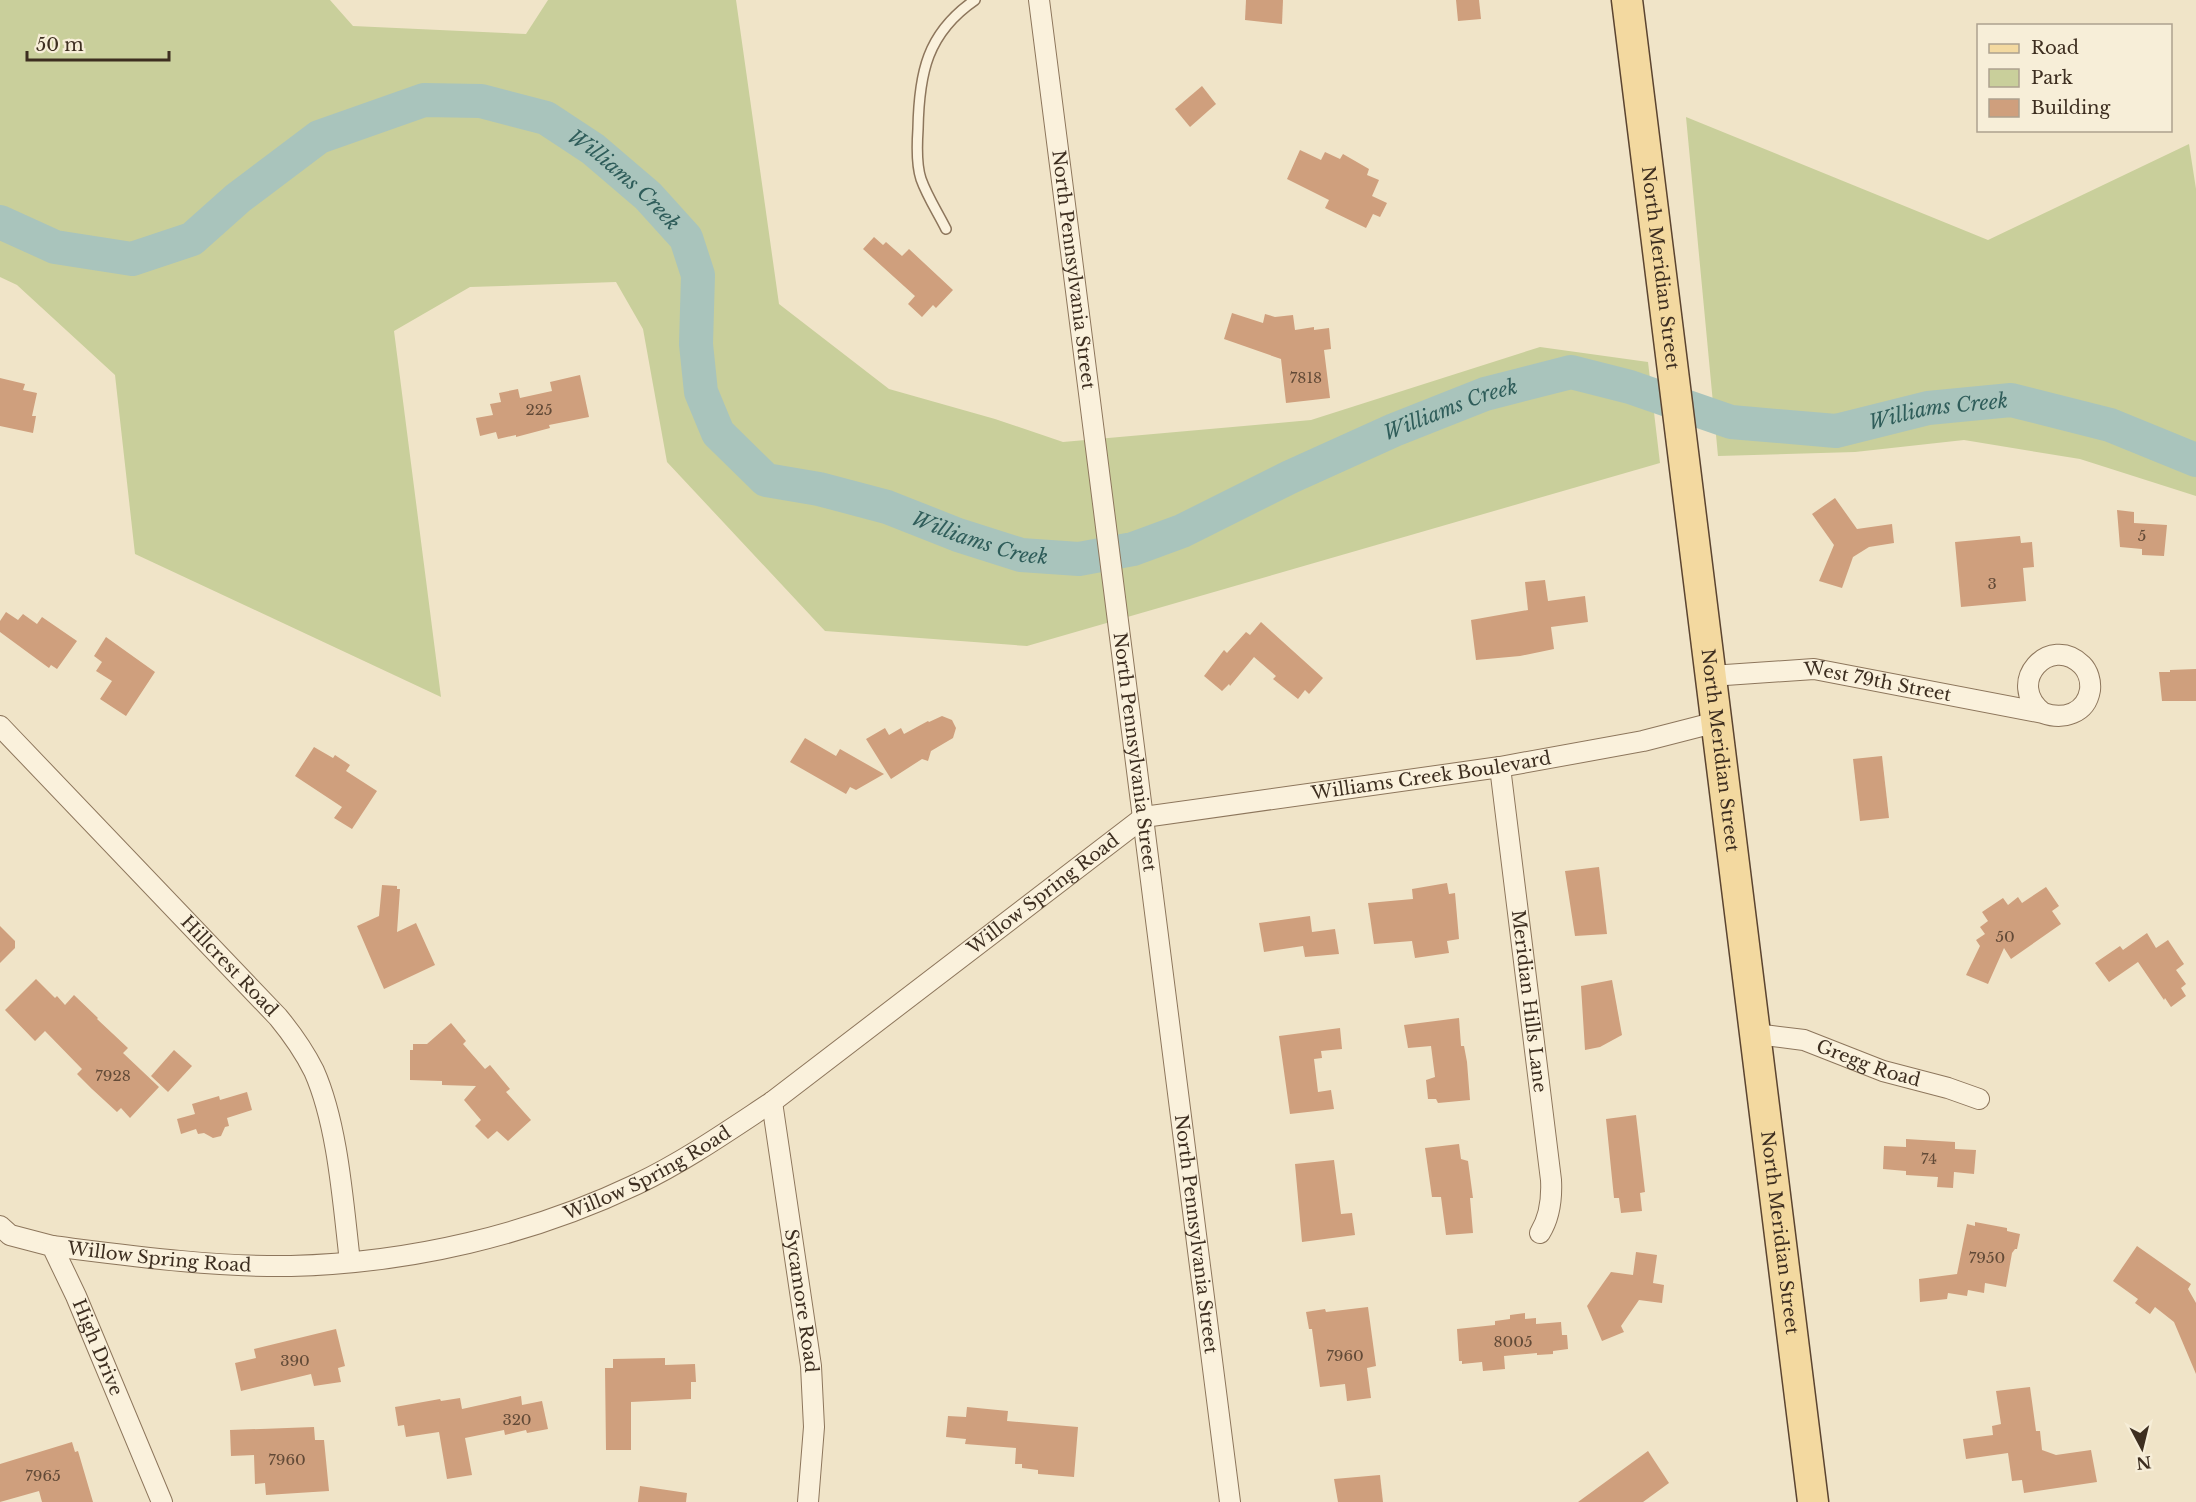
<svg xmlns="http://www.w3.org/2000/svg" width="2196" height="1502" font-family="'Libre Baskerville',serif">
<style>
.green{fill:#c9cf9b}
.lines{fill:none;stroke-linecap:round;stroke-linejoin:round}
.river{stroke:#a9c4bc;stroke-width:34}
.building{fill:#cf9f7d}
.lane-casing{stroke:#8d765c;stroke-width:12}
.street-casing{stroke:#8d765c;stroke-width:22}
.primary-casing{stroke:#5b4430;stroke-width:33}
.lane{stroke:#faf1dc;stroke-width:9}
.street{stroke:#faf1dc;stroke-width:20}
.primary{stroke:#f3d9a0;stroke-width:30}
.labels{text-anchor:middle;stroke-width:5;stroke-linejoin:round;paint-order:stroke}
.number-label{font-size:15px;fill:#624a37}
.street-label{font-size:18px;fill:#3d2e20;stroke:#f7eed8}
.water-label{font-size:20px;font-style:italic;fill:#2f5d5a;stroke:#f7eed8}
</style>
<rect width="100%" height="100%" fill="#f0e4c8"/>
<g class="green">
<path d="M0 0H330L353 26 526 34 548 0H736L779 304 889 389 995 419 1063 442 1311 420 1540 347 1648 362 1660 463 1027 646 825 631 667 462 643 329 616 282 470 287 394 331 441 697 135 554 115 375 17 285 0 277Z"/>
<path d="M1686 117 1988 240 2189 144 2196 189V496L2080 459 1964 440 1855 452 1718 456Z"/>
</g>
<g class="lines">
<path class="river" id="s1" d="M0 222 55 247 132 259 192 239 238 198 319 137 424 100 481 101 546 118 593 149 648 196 686 238 698 275 696 344 701 392 718 433 766 480 819 489 887 507 958 535 1021 555 1079 559 1133 549 1182 531 1290 477 1394 430 1485 394 1571 372 1630 387 1731 422 1836 431 1928 408 2011 400 2110 425 2196 460"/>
</g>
<g class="building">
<path d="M1246 0H1283L1282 24 1245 20Z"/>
<path d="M1456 0H1479L1481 19 1458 21Z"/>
<path d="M1202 86 1216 104 1190 127 1175 109Z"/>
<path d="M1300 150 1321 160 1325 152 1340 159 1343 154 1369 169 1367 175 1379 180 1372 196 1387 203 1380 217 1373 214 1366 228 1325 208 1329 200 1287 179Z"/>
<path d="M874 237 883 245 886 242 902 256 909 249 953 290 936 308 933 305 922 317 908 304 915 296 863 249Z"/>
<path d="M1232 313 1263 323 1265 314 1275 317 1293 315 1295 330 1314 327V330L1329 328 1331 349 1324 350 1330 398 1286 403 1281 359 1224 339Z"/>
<path d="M580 375 589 417 549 425 550 428 516 437V435L498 439 496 432 480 436 476 418 493 415 490 404 501 402 499 393 518 389 520 398 552 391 550 382Z"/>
<path d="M0 378 25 384 23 390 37 393 32 416H36L33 433 0 426Z"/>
<path d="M1835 498 1857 529 1892 524 1894 543 1869 547 1853 557 1842 588 1819 581 1834 545 1812 514Z"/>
<path d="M2117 510 2134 512V523L2167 525 2164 556 2142 555V549L2120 547Z"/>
<path d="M2020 536 2021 543 2032 542 2034 567 2023 568 2026 601 1961 607 1955 542Z"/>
<path d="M1545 580 1548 601 1585 596 1588 622 1551 627 1554 649 1520 656 1476 660 1471 620 1528 610 1525 582Z"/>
<path d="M6 612 18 620 23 614 37 624 42 617 77 641 57 669 51 665 49 668 0 632V621Z"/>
<path d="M1261 622 1323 678 1309 694 1305 690 1298 699 1273 679 1276 676 1254 657 1230 686 1229 684 1222 691 1204 676 1224 650 1227 653 1246 632 1250 635Z"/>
<path d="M106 637 155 672 126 716 100 699 112 681 96 671 102 662 94 656Z"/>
<path d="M2196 669V701H2162L2159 672H2170V670Z"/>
<path d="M942 716 952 720 956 728 953 738 931 751 928 761 922 759 891 779 866 739 885 728 889 735 901 728 904 734 928 721 929 722Z"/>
<path d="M805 738 836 756 840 749 884 774 856 790 850 787 846 794 790 762Z"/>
<path d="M314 747 333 758 335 755 350 765 346 771 377 791 352 829 334 818 342 807 295 776Z"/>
<path d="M1882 756 1889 818 1860 821 1853 759Z"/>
<path d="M1599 867 1607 934 1575 936 1565 871Z"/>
<path d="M1447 883 1449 894 1455 893 1459 939 1447 941 1449 953 1415 958 1412 941 1374 944 1368 903 1413 899 1412 889Z"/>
<path d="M382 885 397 886V889H400L397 932 416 923 435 965 384 989 357 926 379 916Z"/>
<path d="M2046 887 2059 906 2052 911 2061 924 2011 959 2004 948 1988 984 1966 975 1980 946 1976 940 1985 934 1980 927 1988 921 1982 912 2003 898 2008 905 2018 897 2022 903Z"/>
<path d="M1310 916 1312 932 1335 929 1339 954 1305 957 1303 946 1264 952 1259 923Z"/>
<path d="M0 926 15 941V948L0 963Z"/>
<path d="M2147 933 2156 948 2168 940 2184 964 2176 970 2186 984 2181 988 2186 996 2171 1007 2165 998 2164 1000 2138 962 2109 982 2095 963 2120 946 2123 950Z"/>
<path d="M36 979 55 998 57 996 65 1005 74 995 98 1018 97 1019 128 1048 123 1053 159 1087 130 1118 121 1108 117 1112 92 1089 77 1074 82 1069 45 1031 35 1041 5 1010Z"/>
<path d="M1612 980 1622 1035 1600 1047 1585 1050 1581 986Z"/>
<path d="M1459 1018 1461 1046H1464L1467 1062 1470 1100 1438 1103 1436 1099H1428L1426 1080 1435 1077 1431 1046 1408 1048 1404 1025Z"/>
<path d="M451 1023 466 1041 463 1044 485 1069 490 1065 510 1089 506 1092 531 1120 508 1141 497 1131 488 1139 475 1126 481 1120 464 1100 476 1086 442 1085V1081L410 1080V1050H413V1044H427Z"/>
<path d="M1340 1028 1342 1049 1321 1051 1322 1058 1314 1059 1318 1092 1331 1090 1334 1109 1290 1114 1279 1036Z"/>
<path d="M174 1050 192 1066 168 1092 151 1076Z"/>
<path d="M247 1092 252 1110 227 1118 229 1126 225 1127 221 1136 213 1138 204 1133 198 1134 196 1129 181 1134 177 1119 195 1114 192 1104 219 1096 220 1100Z"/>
<path d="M1636 1115 1645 1192 1640 1193 1642 1211 1621 1213 1619 1198H1614L1606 1119Z"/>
<path d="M1906 1139 1955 1142V1149L1976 1150 1974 1174 1954 1172 1953 1188 1937 1187 1938 1177 1906 1175V1171L1883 1169 1884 1146 1906 1147Z"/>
<path d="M1459 1144 1461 1159 1468 1161 1473 1198H1470L1473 1233 1446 1235 1441 1197H1432L1425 1148Z"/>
<path d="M1334 1160 1341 1214 1352 1213 1355 1235 1302 1242 1295 1164Z"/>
<path d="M1975 1222 2007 1228V1231L2020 1234 2017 1249H2015L2012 1253 2006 1287 1985 1283 1984 1293 1968 1290 1967 1296 1948 1293 1947 1299 1920 1302 1919 1279 1957 1274 1967 1224 1975 1226Z"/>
<path d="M2137 1246 2191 1284 2188 1289 2196 1303V1374L2174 1322 2155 1307 2150 1314 2135 1303 2138 1299 2113 1281Z"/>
<path d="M1636 1252 1657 1255 1653 1283 1664 1285 1662 1303 1639 1300 1621 1326 1624 1332 1602 1341 1587 1306 1611 1272 1633 1275Z"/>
<path d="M1368 1307 1376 1366 1367 1368 1371 1398 1347 1401 1345 1384 1320 1387 1312 1329H1309L1306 1312 1325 1309 1326 1312Z"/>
<path d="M1525 1313V1319L1536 1318V1324L1561 1322 1562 1335H1567L1568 1349 1553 1351V1354L1537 1355V1353L1504 1356 1505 1369 1483 1371 1482 1362 1462 1364V1361H1459L1457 1329 1495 1325V1321L1510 1319V1315Z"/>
<path d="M336 1329 345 1366 338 1368 341 1382 314 1386 311 1374 241 1391 235 1363 256 1358 254 1349Z"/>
<path d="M665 1358V1365L695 1364 696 1382H691V1399L631 1402V1450H606L605 1368H613V1359Z"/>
<path d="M2030 1387 2036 1431H2040L2042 1450 2056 1455 2091 1450 2097 1482 2024 1493 2022 1480 2012 1481 2008 1453 1966 1459 1963 1439 1993 1435 1992 1426 2001 1424 1996 1391Z"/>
<path d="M521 1396 522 1405 542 1401 548 1429 527 1433 526 1430 505 1435 504 1430 465 1438 472 1475 447 1479 439 1432 406 1437 404 1425 398 1426 395 1407 440 1399 441 1401 460 1398 462 1409Z"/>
<path d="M967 1407 1008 1411 1007 1421 1078 1427 1074 1477 1038 1474V1470L1022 1468V1464H1015L1016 1448 965 1444 966 1439 946 1437 948 1416 966 1417Z"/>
<path d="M314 1427 315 1440H324L329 1491 266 1495 265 1483 255 1484 254 1455 231 1456 230 1430Z"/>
<path d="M72 1442 75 1452 78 1451 93 1502H42L39 1491 0 1502V1464Z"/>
<path d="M1648 1451 1669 1483 1643 1502H1578Z"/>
<path d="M1380 1475 1383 1502H1338L1334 1479Z"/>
<path d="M640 1486 687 1493 686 1502H638Z"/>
</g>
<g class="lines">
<defs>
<path id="lane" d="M946 229C938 213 927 196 921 179 916 164 917 144 918 129 919 73 927 33 975 0"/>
<g id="street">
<path id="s2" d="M1039 0 1230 1502"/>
<path id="s3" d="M1711 676 1814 669 2043 713C2063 720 2086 714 2090 690 2091 681 2088 671 2082 665 2050 633 2004 683 2043 713"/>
<path id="s4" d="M0 726 278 1017C292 1034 304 1051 314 1071 338 1125 343 1203 350 1262"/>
<path id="s5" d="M1500 767 1551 1180C1552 1199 1550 1217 1540 1233"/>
<path id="s6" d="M1756 1034 1804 1040 1883 1071 1948 1088 1979 1099"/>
<path id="s7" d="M772 1102 811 1366 814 1427 808 1502"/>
<path id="s8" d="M0 1226 10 1235 52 1246 76 1296 162 1502"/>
<path id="s9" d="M52 1246C132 1256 211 1267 291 1266 410 1263 530 1235 637 1184 685 1161 728 1131 772 1102L1144 817 1500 767 1643 741 1717 722"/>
</g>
<g id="primary">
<path id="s10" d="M1627 0 1813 1502"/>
</g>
</defs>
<use href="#lane" class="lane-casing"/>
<use href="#street" class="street-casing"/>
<use href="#primary" class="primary-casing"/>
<use href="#lane" class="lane"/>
<use href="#street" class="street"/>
<use href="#primary" class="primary"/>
</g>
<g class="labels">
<g class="number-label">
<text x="1306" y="383">7818</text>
<text x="539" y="415">225</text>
<text x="2142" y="541">5</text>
<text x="1992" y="589">3</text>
<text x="2005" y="942">50</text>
<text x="113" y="1081">7928</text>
<text x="1929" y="1164">74</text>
<text x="1987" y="1263">7950</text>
<text x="1513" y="1347">8005</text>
<text x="1345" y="1361">7960</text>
<text x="295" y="1366">390</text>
<text x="517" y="1425">320</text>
<text x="287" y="1465">7960</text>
<text x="43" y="1481">7965</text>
</g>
<g class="street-label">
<text dy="6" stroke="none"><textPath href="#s2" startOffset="272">North Pennsylvania Street</textPath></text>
<text dy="6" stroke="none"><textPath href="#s10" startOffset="270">North Meridian Street</textPath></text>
<text dy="6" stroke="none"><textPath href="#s3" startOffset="168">West 79th Street</textPath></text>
<text dy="6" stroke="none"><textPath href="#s2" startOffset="758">North Pennsylvania Street</textPath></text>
<text dy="6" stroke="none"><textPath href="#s10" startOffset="756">North Meridian Street</textPath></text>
<text dy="6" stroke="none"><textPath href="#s9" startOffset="1515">Williams Creek Boulevard</textPath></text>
<text dy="6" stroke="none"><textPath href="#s9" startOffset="1098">Willow Spring Road</textPath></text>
<text dy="6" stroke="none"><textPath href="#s4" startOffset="332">Hillcrest Road</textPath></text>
<text dy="6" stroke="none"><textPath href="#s5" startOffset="236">Meridian Hills Lane</textPath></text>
<text dy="6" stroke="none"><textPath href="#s6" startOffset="117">Gregg Road</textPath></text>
<text dy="6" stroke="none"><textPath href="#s9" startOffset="612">Willow Spring Road</textPath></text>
<text dy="6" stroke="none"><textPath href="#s2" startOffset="1244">North Pennsylvania Street</textPath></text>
<text dy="6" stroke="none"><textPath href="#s10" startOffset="1242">North Meridian Street</textPath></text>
<text dy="6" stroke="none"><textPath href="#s9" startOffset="108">Willow Spring Road</textPath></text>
<text dy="6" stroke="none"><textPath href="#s7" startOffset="201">Sycamore Road</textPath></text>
<text dy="6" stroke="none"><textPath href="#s8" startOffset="168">High Drive</textPath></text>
</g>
<g class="water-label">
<text dy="7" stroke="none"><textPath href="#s1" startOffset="700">Williams Creek</textPath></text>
<text dy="7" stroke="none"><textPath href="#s1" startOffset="1780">Williams Creek</textPath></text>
<text dy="7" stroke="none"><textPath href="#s1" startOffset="2284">Williams Creek</textPath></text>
<text dy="7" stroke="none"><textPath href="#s1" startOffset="1276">Williams Creek</textPath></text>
</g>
</g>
<rect x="1977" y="24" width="195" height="108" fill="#f7eed8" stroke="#ada18e" stroke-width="1.5"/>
<rect x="1989" y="44" width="30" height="9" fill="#f3d9a0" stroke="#ada18e" stroke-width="1.5"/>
<text x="2031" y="54" font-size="18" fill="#3d2e20">Road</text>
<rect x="1989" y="69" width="30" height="18" fill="#c9cf9b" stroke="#ada18e" stroke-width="1.5"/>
<text x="2031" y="84" font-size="18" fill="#3d2e20">Park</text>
<rect x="1989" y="99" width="30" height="18" fill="#cf9f7d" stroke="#ada18e" stroke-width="1.5"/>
<text x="2031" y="114" font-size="18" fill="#3d2e20">Building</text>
<g transform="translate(2142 1448) rotate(173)" stroke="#f7eed8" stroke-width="4.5" paint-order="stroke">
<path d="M0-4.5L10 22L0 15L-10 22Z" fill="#3d2e20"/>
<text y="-9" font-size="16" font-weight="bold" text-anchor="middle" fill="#3d2e20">N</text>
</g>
<path d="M27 51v9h142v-9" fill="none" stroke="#3d2e20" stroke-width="3"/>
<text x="36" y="51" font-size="18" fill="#3d2e20" stroke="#f7eed8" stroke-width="4.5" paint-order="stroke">50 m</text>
</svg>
